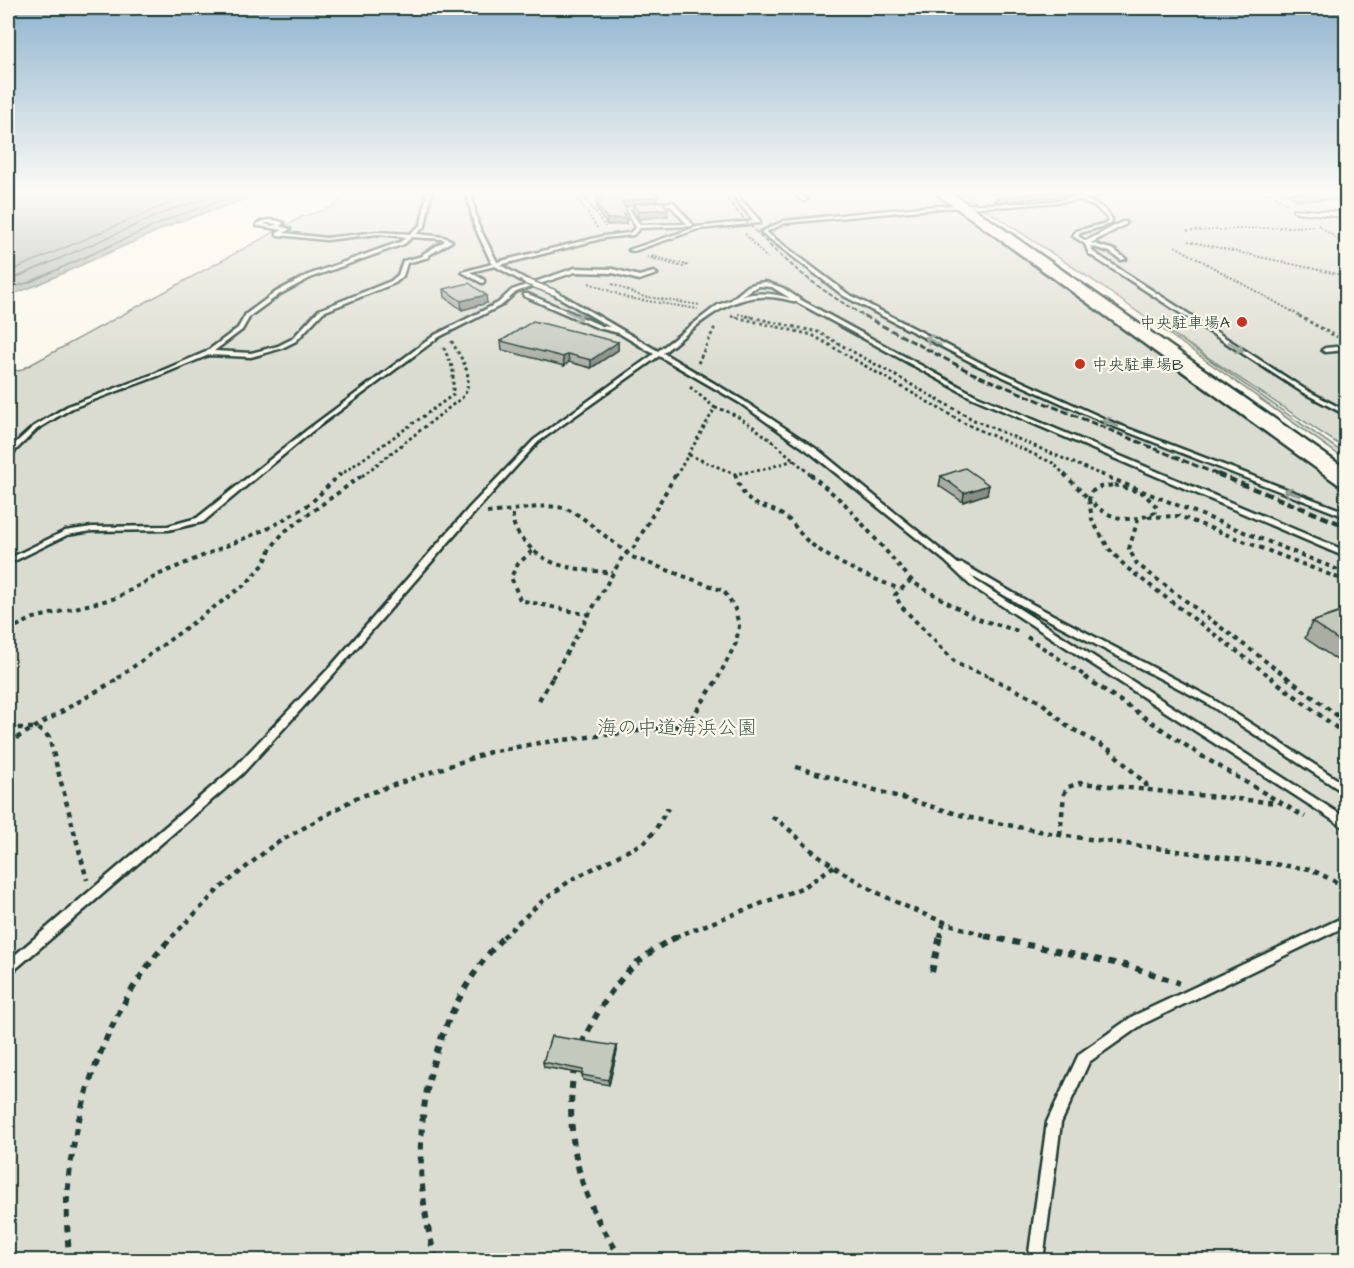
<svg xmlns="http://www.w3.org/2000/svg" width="1354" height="1268" font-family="'Architects Daughter','Klee One',sans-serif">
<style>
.green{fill:#dbdcd1;stroke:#7d8c82;stroke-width:1.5}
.water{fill:#adb4aa;stroke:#74847b;stroke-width:1.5}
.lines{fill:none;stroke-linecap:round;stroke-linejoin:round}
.shore{stroke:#586d63;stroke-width:1.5}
.service-casing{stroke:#1f3d34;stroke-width:5}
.pedestrian-casing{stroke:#1f3d34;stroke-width:4}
.primary-casing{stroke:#1f3d34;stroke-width:5}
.path-far4{stroke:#1f3d34;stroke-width:2;stroke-dasharray:2 2;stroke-linecap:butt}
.path-far3{stroke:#1f3d34;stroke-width:3;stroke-dasharray:3 3;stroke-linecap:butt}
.path-far2{stroke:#1f3d34;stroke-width:4;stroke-dasharray:4.5 4.5;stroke-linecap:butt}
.path-far1{stroke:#1f3d34;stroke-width:4.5;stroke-dasharray:5 5;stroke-linecap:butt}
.path{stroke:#1f3d34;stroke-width:6;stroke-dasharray:7 7;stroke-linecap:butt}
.service{fill:#fbf7ec;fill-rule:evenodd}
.pedestrian{fill:#fbf7ec;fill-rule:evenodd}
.primary{fill:#fbf7ec;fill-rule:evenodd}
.rail-far2{stroke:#1f3d34;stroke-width:2;stroke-dasharray:5 2;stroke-linecap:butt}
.rail-far1{stroke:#1f3d34;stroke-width:3;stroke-dasharray:7 3;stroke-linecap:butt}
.rail{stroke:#1f3d34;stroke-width:4.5;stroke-dasharray:8 4.5;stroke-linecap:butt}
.service-bridge-casing{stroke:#1f3d34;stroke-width:8;stroke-linecap:butt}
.service-bridge{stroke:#fbf7ec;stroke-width:5}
.wall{fill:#a9ada3;stroke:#1f3d34;stroke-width:1.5}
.shaded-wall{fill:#898d85;stroke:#1f3d34;stroke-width:1.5}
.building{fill:#c4c9be;stroke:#1f3d34;stroke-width:1.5}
.oneway{stroke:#8d9a90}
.poi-dot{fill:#c8321e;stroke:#fbf7ec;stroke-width:2}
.labels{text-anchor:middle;stroke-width:4.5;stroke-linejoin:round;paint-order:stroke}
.far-poi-label{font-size:16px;fill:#1f3d34;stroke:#fbf7ec;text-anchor:end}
.park-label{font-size:20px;fill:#455d53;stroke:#fbf7ec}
</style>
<rect width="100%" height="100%" fill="#fbf7ec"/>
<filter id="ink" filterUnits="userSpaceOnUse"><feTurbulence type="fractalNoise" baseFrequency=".0167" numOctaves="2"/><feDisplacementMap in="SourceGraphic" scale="12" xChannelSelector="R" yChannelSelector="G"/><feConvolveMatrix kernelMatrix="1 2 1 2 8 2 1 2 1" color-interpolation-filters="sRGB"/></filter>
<g filter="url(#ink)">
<g class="green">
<path d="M346 193H937L1346 490V1260H8V369L19 371 302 217 333 207Z"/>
<path d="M961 193H1346V449L1164 328 1346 455V460L1094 281Z"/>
</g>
<path class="water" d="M8 193H254L246 199 178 222 32 287 8 296Z"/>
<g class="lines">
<g class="shore">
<path d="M8 272 193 193"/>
<path d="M8 281 173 209 221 193"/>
<path d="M8 289 30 282 176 216 244 193"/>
</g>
<defs>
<g id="service">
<path d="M427 193H431L425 226 416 234 444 237 452 241 429 255V257L407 263 403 276 395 283 323 312 296 341 282 348 251 357 209 355 158 376 72 408 37 429 11 455H8V450L33 427 68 406 154 374 206 352 238 328 246 314 276 292 308 275 400 242 407 237 378 234 326 240 279 235H277V233L283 230 259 226H257V224C266 219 275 219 284 223L279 226 290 229 284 233 326 238 378 232 410 234 421 225ZM267 223 277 224 273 226 264 224ZM412 237 443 239 445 241 423 254V256L403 261 398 275 391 281 319 310 292 339 278 346 251 353 214 351 242 330 250 316 280 294 312 277 404 244Z"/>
<path d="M467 193H471L478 225 497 262 604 236 630 233 636 227 624 208 626 207 673 202 693 225 691 226 640 228 633 235 604 238 500 265 529 281 530 282 527 284 495 266 470 272 484 280V282L482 283 462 272 492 264 474 225ZM670 205 687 224 640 225 629 209Z"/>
<path d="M731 193H735L760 221V223L698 229 634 251 629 250 697 227 754 221Z"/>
<path d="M794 193H798L807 200 803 201Z"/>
<path d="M1060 193H1073L998 201 996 200Z"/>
<path d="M1095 193H1101L1084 200C1097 203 1105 208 1112 219L1111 224 1080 233 1078 236 1086 241 1122 222H1126V224L1091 243 1114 250 1126 259 1121 260 1110 252 1090 246 1093 252 1306 390 1346 411V415L1302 392 1089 254 1085 244 1073 236 1076 231 1107 223 1108 219 1096 207 1079 200 1010 206 941 208 785 223 766 232 848 294 981 363 1114 423 1346 512V517L1110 425 977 365 844 296 761 232 784 221C836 216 888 209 940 206 991 202 1046 207 1095 193Z"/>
<path d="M575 268 613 269 639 276 654 272 657 274 639 280 613 273 575 272 516 292 502 305 439 337 311 432 203 522 168 530 92 531 67 535 8 564V559L65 531 92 527 168 526 197 518 307 430 435 335 498 303 512 290Z"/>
<path d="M766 282 783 288 801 300 975 395 1346 551V556H1343L971 397 797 302C788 300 778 297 769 297 726 294 694 329 663 353L744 401 818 450 958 564H963L1032 604 1211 698 1346 785V794L1205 702 1026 608 970 575 976 581 1346 818V827L1342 826 970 585 945 561 812 454 740 403 659 356 538 442 475 512 338 669 242 774 12 972 8 973V961L234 768 332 665 469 508 534 440 654 354 619 333 598 328 524 296V294H528L602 326 610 327 550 292 555 291 658 351 718 305 731 300 748 286 758 283ZM759 286 772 287 790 298C774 294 757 291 741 297L752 289Z"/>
<path d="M1346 346V350L1325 352 1322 350 1325 348Z"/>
<path d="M1346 916V926L1143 1024 1089 1062 1061 1123 1043 1260H1028L1047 1122 1079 1054 1133 1016Z"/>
</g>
<path id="pedestrian" d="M1293 209 1346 213V217L1295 212 1293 211Z"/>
<path id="primary" d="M936 193H952L1346 469V486L1338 484Z"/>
</defs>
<use href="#service" class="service-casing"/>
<use href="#pedestrian" class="pedestrian-casing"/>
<use href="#primary" class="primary-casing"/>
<g class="path-far4">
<path d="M574 193 598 229"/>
<path d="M582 193 605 227"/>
<path d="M1275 196 1287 204"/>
<path d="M1318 225 1346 245"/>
<path d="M1187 231 1315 226"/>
<path d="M745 234 767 258"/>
<path d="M1188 241 1346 276"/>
<path d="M1175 246 1302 317"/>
<path d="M647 257 683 267 687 265 651 256"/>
<path d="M589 283 628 298 698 309"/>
<path d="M612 284 641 296 700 305"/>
<path d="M738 314 753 317"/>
<path d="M731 316 737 317"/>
</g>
<g class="path-far3">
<path d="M731 316 812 335 964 423 1053 463 1066 476"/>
<path d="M746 316 818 332 974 420 1104 476"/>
<path d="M1299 316 1337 337"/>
<path d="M698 363 715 327"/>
<path d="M715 408C742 411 790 457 812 476"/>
<path d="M689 455 735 474 761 470 794 460"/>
<path d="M339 476 453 395V369L443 346"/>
<path d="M362 476 464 396C475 374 461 359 451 340"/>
<path d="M676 476 715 408 690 387"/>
</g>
<g class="path-far2">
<path d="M735 474C749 516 761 498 788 519 796 526 801 536 810 543 836 564 869 577 900 589"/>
<path d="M810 474 845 504 914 583 975 618 1018 631"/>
<path d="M1064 474 1089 499 1092 520 1109 549 1127 568 1272 678"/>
<path d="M1100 474 1346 573"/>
<path d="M1114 485 1143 493 1156 506 1155 512C1132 525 1106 519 1089 499L1091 492 1100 487Z"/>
<path d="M487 513 547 506 565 508 580 516 632 557 724 591 735 609 739 626 736 643 718 678"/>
<path d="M513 514C512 526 518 535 526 543 549 570 581 569 613 573"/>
<path d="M1148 517 1179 516 1346 581"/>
<path d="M1138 519 1129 549 1137 564 1288 678"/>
<path d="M532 551 517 565 511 577 520 600 589 615"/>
<path d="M911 580 895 595 901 606 957 664 993 678"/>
<path d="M8 630 34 618 116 598 160 574 271 527 311 503 340 474"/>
<path d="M1027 637 1088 678"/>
<path d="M118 678 247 583 264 564 271 548 284 532 364 474"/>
<path d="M552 678 623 556 634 547 676 474"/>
</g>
<g class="path-far1">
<path d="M989 677 1041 702 1067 726 1110 750 1146 784 1147 789"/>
<path d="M1085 677 1200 755 1305 817"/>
<path d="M1270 677 1346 735"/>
<path d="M1286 677 1346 722"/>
<path d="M539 700 553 677"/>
<path d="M8 728H37L49 737 87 880"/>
<path d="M8 743 121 677"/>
<path d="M796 767 971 818 1060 835 1310 869 1346 887"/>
<path d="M772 817C790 827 801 843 818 855 868 893 930 920 991 937"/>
<path d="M1060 835 1064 794 1068 787 1080 783 1277 803"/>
<path d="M172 937 218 890 272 846 356 798 490 752 539 743 687 725 719 677"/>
<path d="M503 937 540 903 571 880 645 842 654 832 668 808"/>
<path d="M675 937 804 887 834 866"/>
<path d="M940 937 943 924"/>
</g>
<g class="path">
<path d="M985 936 1129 966 1179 983"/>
<path d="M932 972 940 936"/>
<path d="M582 1044C603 997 630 958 679 936"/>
<path d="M574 1068C564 1140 580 1201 623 1260"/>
<path d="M69 1260C68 1236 65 1210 68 1186 75 1101 113 998 173 936"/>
<path d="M436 1260C403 1148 423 1023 504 936"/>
</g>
<use href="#service" class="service"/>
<use href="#pedestrian" class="pedestrian"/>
<use href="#primary" class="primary"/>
<path class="rail-far2" d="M722 193C765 246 807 283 866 317"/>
<path class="rail-far1" d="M864 316 972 373 1221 476"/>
<path class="rail" d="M1217 474 1346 526"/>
<defs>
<path id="service-bridge" d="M527 282 553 292"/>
</defs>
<use href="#service-bridge" class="service-bridge-casing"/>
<use href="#service-bridge" class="service-bridge"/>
</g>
<g class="wall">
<path d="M600 193H655L657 196V201L668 216 638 219 633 211V206L625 207 628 214 629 219 626 220V224L607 225 597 210V204H599L597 201V195H600Z"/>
<path d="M1287 193H1347V200H1297Z"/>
<path d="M444 289 487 303 462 310 445 297Z"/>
<path d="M501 341 618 342V350L591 368 569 362 564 366 502 350Z"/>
<path d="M941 476 987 494 963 502 939 486Z"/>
<path d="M1347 610V667L1305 638 1312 622Z"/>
<path d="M617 1046V1051L609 1085 583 1080 582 1074 544 1067 543 1062Z"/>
</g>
<g class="shaded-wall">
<path d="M657 196V201L633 204V206L622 207V202Z"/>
<path d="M668 209V216L638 219V211Z"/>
<path d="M624 214H628L629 219 626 220V224L607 225V219Z"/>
<path d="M486 295 487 303 462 310 461 301Z"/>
<path d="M618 342V350L591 368V360Z"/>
<path d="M568 354 569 362 564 366 563 357Z"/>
<path d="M989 485 987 494 963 502 964 493Z"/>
<path d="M617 1046V1051L609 1085 608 1080Z"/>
</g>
<g class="building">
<path d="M601 193H655L657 196 622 202 628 214H624L626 218 607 219 597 204H602L597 195H602Z"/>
<path d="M662 201 668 209 638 211 633 204Z"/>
<path d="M469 283 486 295 461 301 444 289Z"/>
<path d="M533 321 618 342 591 360 568 354 563 357 501 341Z"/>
<path d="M965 468 989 485 964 493 941 476Z"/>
<path d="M1347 610V646L1312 622Z"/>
<path d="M551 1036 617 1046 608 1080 582 1075 583 1070 543 1062Z"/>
</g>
<defs><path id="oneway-shaft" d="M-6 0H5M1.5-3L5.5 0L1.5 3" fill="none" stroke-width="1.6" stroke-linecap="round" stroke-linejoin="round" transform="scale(1.5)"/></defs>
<g class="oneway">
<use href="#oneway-shaft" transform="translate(574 315) rotate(25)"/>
<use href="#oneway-shaft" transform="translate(933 341) rotate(-152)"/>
<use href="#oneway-shaft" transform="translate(1236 347) rotate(33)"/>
<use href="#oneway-shaft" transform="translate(1110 423) rotate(-158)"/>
<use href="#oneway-shaft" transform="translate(1292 493) rotate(-158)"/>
</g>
</g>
<linearGradient id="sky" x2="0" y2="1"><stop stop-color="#90b4cf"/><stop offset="0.52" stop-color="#fdfbf6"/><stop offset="1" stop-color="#fdfbf6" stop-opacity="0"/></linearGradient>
<rect width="1354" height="370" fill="url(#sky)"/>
<g class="poi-dot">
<circle cx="1242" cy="322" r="6"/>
<circle cx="1080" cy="364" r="6"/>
</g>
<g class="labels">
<g class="far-poi-label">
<text x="1230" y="328">中央駐車場A</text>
<text x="1092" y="370" text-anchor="start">中央駐車場B</text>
</g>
<g class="park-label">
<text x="677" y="734">海の中道海浜公園</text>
</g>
</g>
<rect width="1354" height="1268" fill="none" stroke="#fbf7ec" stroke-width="30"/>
<rect x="15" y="15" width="1324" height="1238" fill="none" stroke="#1f3d34" stroke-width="2" filter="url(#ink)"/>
</svg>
